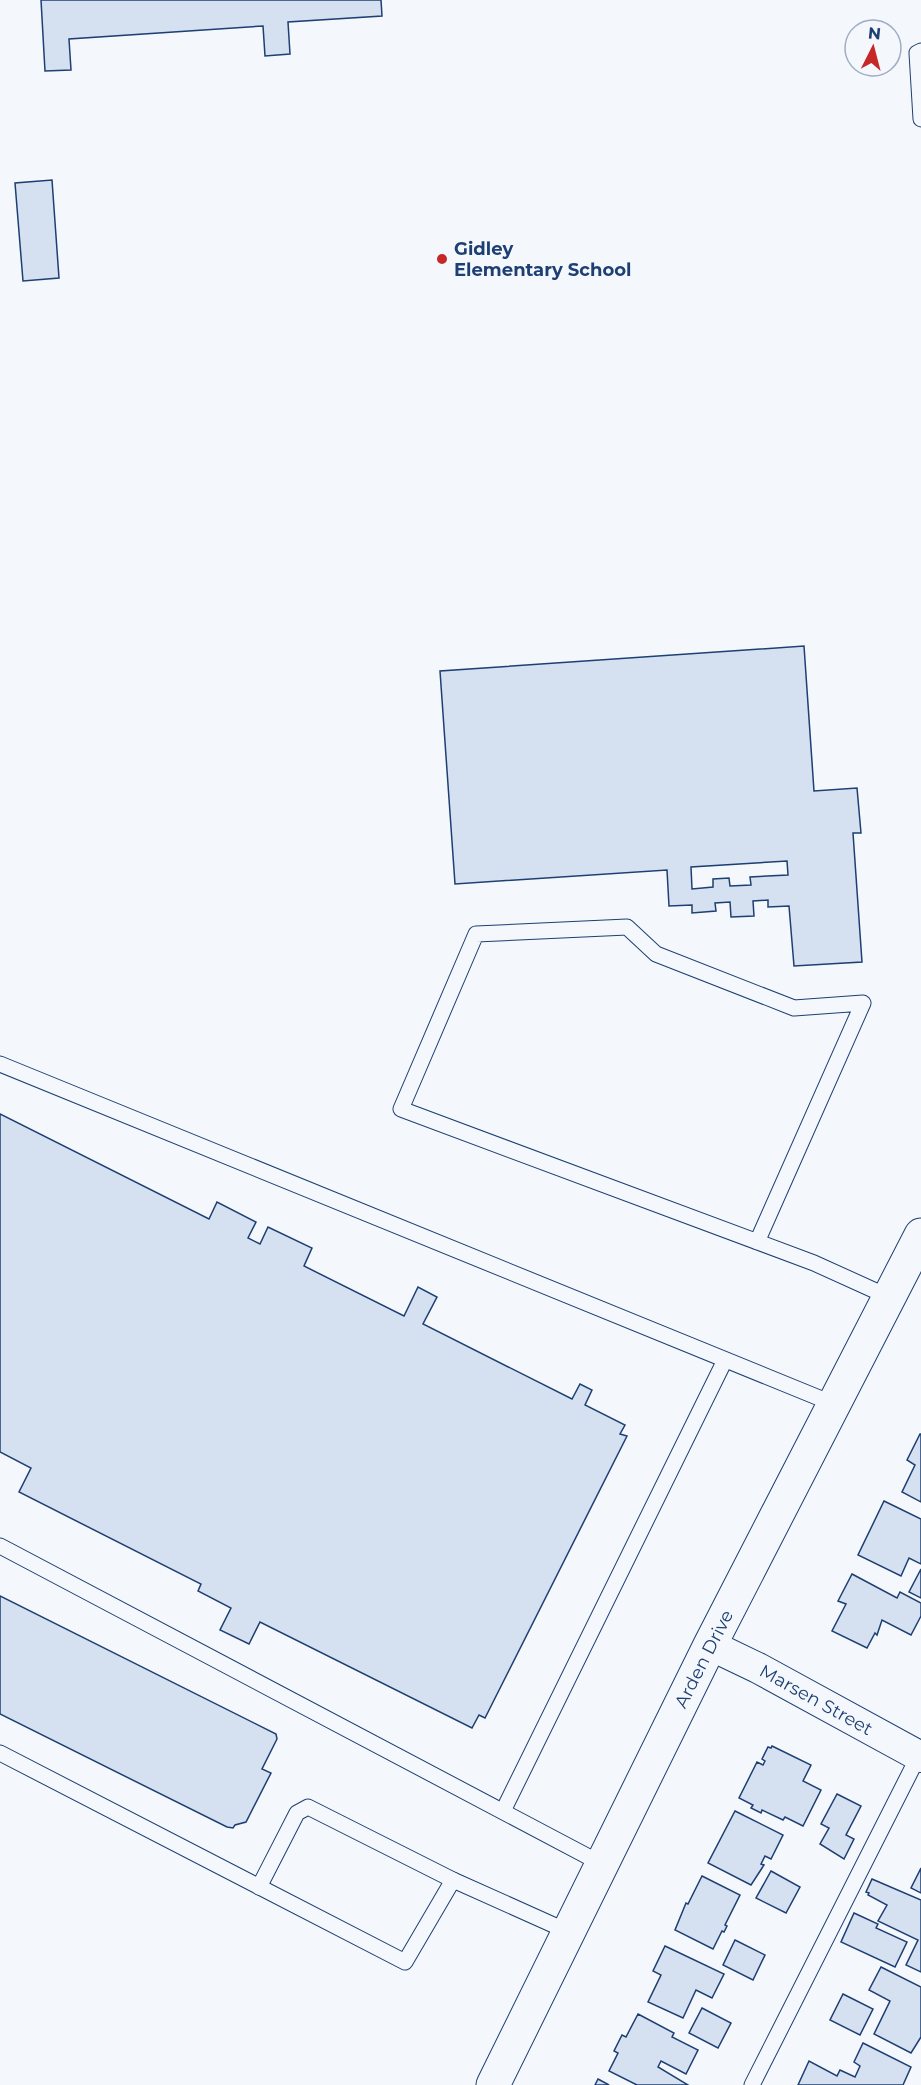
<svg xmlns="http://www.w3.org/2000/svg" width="921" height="2085" font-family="Montserrat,sans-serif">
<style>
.building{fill:#d5e0f0;stroke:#1d3f73;stroke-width:1.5;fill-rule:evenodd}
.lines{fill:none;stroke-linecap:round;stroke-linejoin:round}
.service-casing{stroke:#1d3f73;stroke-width:17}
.minor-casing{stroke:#1d3f73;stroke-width:32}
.tertiary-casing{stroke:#1d3f73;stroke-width:35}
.service{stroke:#f4f7fb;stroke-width:15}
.minor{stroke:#f4f7fb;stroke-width:30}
.tertiary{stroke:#f4f7fb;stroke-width:33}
.poi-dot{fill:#c62828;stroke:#f4f7fb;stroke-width:2}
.labels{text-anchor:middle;stroke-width:4.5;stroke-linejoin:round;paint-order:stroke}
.poi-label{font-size:18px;font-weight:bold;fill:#1d3f73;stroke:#f4f7fb;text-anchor:start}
.street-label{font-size:18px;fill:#1d3f73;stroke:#f4f7fb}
</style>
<rect width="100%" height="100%" fill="#f4f7fb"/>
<g class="building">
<path d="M41 0H381L382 16 288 22 290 54 265 56 263 26 69 39 71 70 45 71Z"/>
<path d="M52 180 59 278 23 281 15 183Z"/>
<path d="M804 646 814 791 857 788 861 833H853L862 962 794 966 789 906 768 907V900L753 901 754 916 731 917 730 902 715 903 716 911 692 913V905L669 906 667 870 455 884 440 671ZM787 861 788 875 750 877 751 885 730 886 729 878 713 879V887L692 889 691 867Z"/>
<path d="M0 1114 209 1219 217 1202 256 1222 248 1238 260 1244 268 1227 312 1248 304 1266 404 1316 418 1287 437 1297 423 1324 572 1399 580 1384 592 1390 585 1405 625 1425 620 1434 627 1436 485 1718 479 1715 472 1728 260 1622 249 1644 220 1630 231 1608 198 1591 201 1584 19 1492 31 1468 0 1452Z"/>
<path d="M920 1434H921V1502L902 1492 915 1465 907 1460Z"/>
<path d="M884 1501 921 1519V1564L909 1558 901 1576 858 1555Z"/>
<path d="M921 1569V1598L909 1592Z"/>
<path d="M852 1574 897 1598 900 1592 921 1603V1616L911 1635 882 1620 877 1635 875 1633 867 1648 832 1631 846 1604 838 1601Z"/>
<path d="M0 1596 276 1734 277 1739 262 1769 271 1773 246 1822 235 1825 233 1828 227 1827 0 1714Z"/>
<path d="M772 1746 811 1765 803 1781 821 1790 803 1826 785 1817 783 1820 762 1810 761 1813 751 1808 753 1805 739 1798 757 1762 763 1765 765 1761 762 1759 768 1747 771 1748Z"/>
<path d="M837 1794 861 1806 846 1835 854 1839 844 1859 820 1844 829 1828 821 1824Z"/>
<path d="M735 1811 783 1835 771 1859 765 1856 761 1864 764 1865 751 1885 708 1863Z"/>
<path d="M921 1868V1893L911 1888Z"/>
<path d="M771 1871 800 1887 786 1913 756 1898Z"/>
<path d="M702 1876 740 1895 725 1925 727 1926 724 1932 722 1931 713 1949 675 1930 686 1903 688 1904Z"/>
<path d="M872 1879 921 1900V1972L906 1965 918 1940 878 1921 887 1905 868 1895 869 1893 866 1892Z"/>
<path d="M854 1913 878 1924 876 1928 907 1942 895 1967 841 1942Z"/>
<path d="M735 1940 765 1955 753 1980 723 1965Z"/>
<path d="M665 1946 724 1974 712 1998 696 1990 683 2018 648 2002 661 1975 653 1971Z"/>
<path d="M881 1967 921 1987V2037L911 2053 874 2034 890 2001 869 1990Z"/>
<path d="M843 1994 873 2009 860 2035 830 2020Z"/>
<path d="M702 2008 731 2023 718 2048 689 2033Z"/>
<path d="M638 2014 674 2033 672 2037 698 2050 686 2074 661 2061 658 2067 688 2085H637L609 2071 618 2053 614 2051 622 2035 626 2037Z"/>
<path d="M863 2043 911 2067 903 2085H798L809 2061 837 2076 840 2070 855 2077 860 2066 854 2062Z"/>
<path d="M598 2079 609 2085H595Z"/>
</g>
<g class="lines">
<defs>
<g id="service">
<path d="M921 51 917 53 921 119"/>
<path d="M0 1064 834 1404"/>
<path d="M757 1242 863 1003 794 1008 656 954 627 927 476 934 401 1109 814 1263 889 1297"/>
<path d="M0 1546 602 1864"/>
<path d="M0 1753 405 1962 453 1880 569 1932"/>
<path d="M503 1811 725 1360"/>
<path d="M259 1887 297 1813 308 1807 453 1880"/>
<path d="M752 2085 921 1751"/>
</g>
<path id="minor" d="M710 1645 758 1668 921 1757"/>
<path id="tertiary" d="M493 2085 710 1645 921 1235"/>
</defs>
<use href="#service" class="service-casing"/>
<use href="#minor" class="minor-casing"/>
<use href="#tertiary" class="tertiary-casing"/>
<use href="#service" class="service"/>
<use href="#minor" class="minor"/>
<use href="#tertiary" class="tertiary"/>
</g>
<circle class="poi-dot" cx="442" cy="259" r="6"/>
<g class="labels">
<g class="poi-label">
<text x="454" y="255">Gidley<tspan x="454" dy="21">Elementary School</tspan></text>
</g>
<g class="street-label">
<text transform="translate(704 1659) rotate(-63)" y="6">Arden Drive</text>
<text transform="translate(816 1700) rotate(29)" y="6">Marsen Street</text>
</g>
</g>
<g transform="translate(873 48) rotate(6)"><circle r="28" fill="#f4f7fb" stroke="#9eadc5" stroke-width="1.5"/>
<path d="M0-4.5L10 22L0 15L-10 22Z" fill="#c62828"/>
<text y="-9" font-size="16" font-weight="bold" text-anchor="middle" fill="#1d3f73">N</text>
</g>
</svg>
